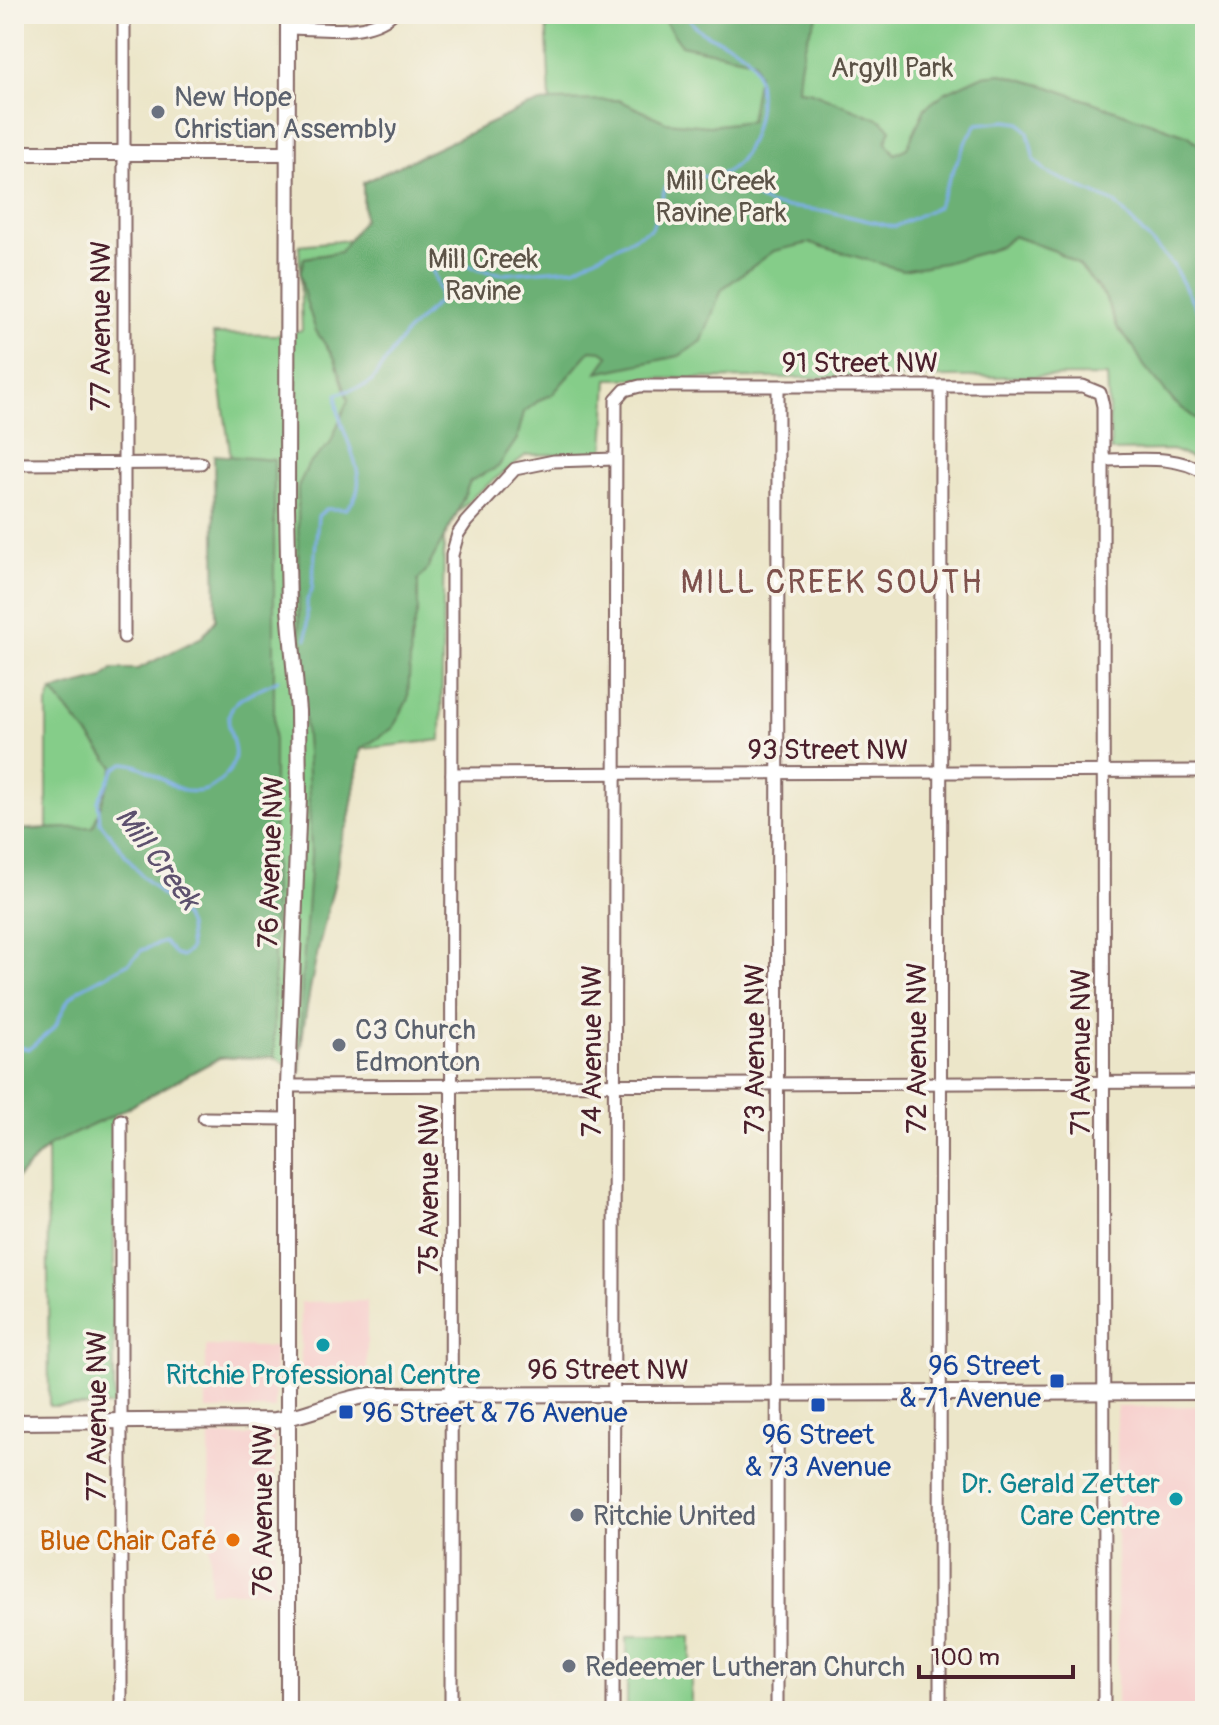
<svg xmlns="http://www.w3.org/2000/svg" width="1219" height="1725" font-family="Pangolin,sans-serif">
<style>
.built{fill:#f7d0ce}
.green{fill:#85cd89;stroke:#68765a;stroke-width:2}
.forest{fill:#6cb075;stroke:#5b6850;stroke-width:2}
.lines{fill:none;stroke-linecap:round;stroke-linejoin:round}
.stream{stroke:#7fafea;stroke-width:3}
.minor-casing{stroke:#836562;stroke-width:15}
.tertiary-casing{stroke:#836562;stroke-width:18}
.minor{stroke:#fff;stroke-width:11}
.tertiary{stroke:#fff;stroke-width:14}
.worship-dot{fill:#6b7280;stroke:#f7f3e8;stroke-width:3}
.culture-dot{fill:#0f9aa8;stroke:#f7f3e8;stroke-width:3}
.transit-dot{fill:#1a4fb4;stroke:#f7f3e8;stroke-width:3}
.food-dot{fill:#e8710a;stroke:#f7f3e8;stroke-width:3}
.labels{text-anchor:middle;stroke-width:7;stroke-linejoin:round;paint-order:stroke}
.park-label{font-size:28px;fill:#5c5347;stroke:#f7f3e8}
.worship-label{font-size:28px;fill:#5b616d;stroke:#f7f3e8;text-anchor:start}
.street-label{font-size:28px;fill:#4a1f2b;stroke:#f7f3e8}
.transit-label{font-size:28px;fill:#164399;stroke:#f7f3e8;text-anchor:end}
.culture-label{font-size:28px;fill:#0d838f;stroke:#f7f3e8}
.food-label{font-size:28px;fill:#c56008;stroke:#f7f3e8;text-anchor:end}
.water-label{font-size:30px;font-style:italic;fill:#5d516e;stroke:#f7f3e8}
.quarter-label{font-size:32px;letter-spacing:2px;fill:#7e514c;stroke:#f7f3e8}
</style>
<rect width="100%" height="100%" fill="#f7f3e8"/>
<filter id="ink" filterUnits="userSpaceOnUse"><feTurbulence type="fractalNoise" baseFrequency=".0125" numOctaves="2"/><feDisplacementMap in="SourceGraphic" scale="16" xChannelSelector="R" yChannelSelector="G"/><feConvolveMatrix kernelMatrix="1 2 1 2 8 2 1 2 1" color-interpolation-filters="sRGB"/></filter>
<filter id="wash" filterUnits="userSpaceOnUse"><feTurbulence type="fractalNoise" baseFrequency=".006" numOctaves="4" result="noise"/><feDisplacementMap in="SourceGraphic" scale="32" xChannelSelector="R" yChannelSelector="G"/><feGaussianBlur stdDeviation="1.8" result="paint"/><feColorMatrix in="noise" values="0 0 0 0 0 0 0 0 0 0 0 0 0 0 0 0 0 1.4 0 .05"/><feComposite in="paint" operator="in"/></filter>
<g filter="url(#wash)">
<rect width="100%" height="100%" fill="#ece6c9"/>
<g class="built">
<path d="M367 1301V1383L301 1384V1302Z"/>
<path d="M206 1346 275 1347V1409L206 1410Z"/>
<path d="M1205 1406V1711H1117V1407Z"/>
<path d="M209 1436H275V1592H210Z"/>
</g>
<g class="green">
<path d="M546 14H1205V463L1172 450 1111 451 1107 376 608 379 604 453 526 455 476 494 457 513 444 538 441 740 361 749 348 825C337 842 339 864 334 884 320 945 297 1008 301 1071L274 1057 219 1058 114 1115V1406H49L47 1148 14 1181V830L47 828V704L52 691H130L245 672 232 465 213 334 277 335 302 330 299 245 349 240 364 219 363 183 525 107 550 101Z"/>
<rect x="627" y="1636" width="64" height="75"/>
</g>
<g class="forest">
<path d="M660 14H819C805 36 799 64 798 90L809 91 881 120 891 129 886 142 895 154 907 148 925 108 946 92 981 76 1002 74 1049 87 1189 136 1205 150V426L1174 402 1144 366 1133 346 1118 329 1105 297 1080 266 1055 251 1013 236 1001 246 989 251 944 263 902 270 809 243 774 251 722 289 702 341 679 356 597 373 609 356 602 351 591 350 552 395 541 399 524 412 517 439 498 467 470 481 457 513 426 571 418 580V609L411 640 408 699 393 728 361 749 348 825C337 843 339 865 334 885 319 943 306 999 300 1058L302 979 311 855 307 752 299 639 298 487 308 465 330 444 348 400 335 359 316 331 305 298 300 274 304 258 340 252 364 219 363 183 525 107 550 101 619 100 666 122 709 126 750 121 758 75 754 60 681 45Z"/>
<path d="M214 455 274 460V1057L219 1058 114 1115 48 1146 14 1181V830L93 827 114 767 52 691 103 678 112 669H138L202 637 216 620Z"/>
</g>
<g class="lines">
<g class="stream">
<path d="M715 177 770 205 826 211 894 227 937 207 967 139 977 124 1006 121 1020 123 1028 132 1034 160 1048 173 1115 203 1173 265 1205 325"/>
<path d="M307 639V600L312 589 318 516 326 509H346C380 480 333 430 337 394L367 385 372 381 405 334 438 302 440 293 431 266 435 255 444 254 478 270 504 274 575 268 652 228 665 189 672 179C690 173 709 181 726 172 756 157 772 79 746 55 727 37 699 41 687 14"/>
<path d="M14 1046 29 1049 55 1027 68 1000 80 989 129 963 142 950 164 942 176 955 182 957 190 949 188 926 184 917 141 875 100 822 98 801 115 769 124 763C153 764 175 800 206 790 212 788 216 784 221 780 254 751 215 729 234 705 243 694 265 687 278 680"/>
</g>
</g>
</g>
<g filter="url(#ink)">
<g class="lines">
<defs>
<g id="minor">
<path d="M288 28C320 28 366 37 392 14"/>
<path d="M1104 460C1138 460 1175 454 1205 473"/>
<path d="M14 464 201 463"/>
<path d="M124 637V14"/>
<path d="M452 774 1205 771"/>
<path d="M288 1086 1205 1082"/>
<path d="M204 1118 288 1119"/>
<path d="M121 1120V1711"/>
<path d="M451 1711 452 555 458 534 466 522 515 469 554 461 615 459"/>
<path d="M613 1711 616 400 625 390 640 386H1083L1100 393 1103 406 1104 1711"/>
<path d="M777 1711 778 387"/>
<path d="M940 1711 941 386"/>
</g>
<g id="tertiary">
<path d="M288 14 287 506 289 609 298 711 299 797 288 1086V1711"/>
<path d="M14 153H287"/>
<path d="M14 1422 275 1420C309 1416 338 1398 372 1395L1205 1392"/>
</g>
</defs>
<use href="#minor" class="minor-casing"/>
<use href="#tertiary" class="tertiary-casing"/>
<use href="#minor" class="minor"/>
<use href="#tertiary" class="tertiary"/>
</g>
</g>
<g class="worship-dot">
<circle cx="158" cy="112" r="8"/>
<circle cx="339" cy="1045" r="8"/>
<circle cx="577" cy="1515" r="8"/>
<circle cx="569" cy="1666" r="8"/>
</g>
<g class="culture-dot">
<circle cx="323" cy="1345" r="8"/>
<circle cx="1176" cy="1499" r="8"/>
</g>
<g class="transit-dot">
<rect x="1049" y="1373" width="16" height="16" rx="4"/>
<rect x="810" y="1397" width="16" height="16" rx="4"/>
<rect x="338" y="1404" width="16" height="16" rx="4"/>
</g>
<circle class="food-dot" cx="233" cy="1540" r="8"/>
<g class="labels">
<g class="park-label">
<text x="892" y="77">Argyll Park</text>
<text x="721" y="190">Mill Creek<tspan x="721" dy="32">Ravine Park</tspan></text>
<text x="483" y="268">Mill Creek<tspan x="483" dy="32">Ravine</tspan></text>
</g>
<g class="worship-label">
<text x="174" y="106">New Hope<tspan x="174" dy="32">Christian Assembly</tspan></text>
<text x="355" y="1039">C3 Church<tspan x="355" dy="32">Edmonton</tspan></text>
<text x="593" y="1525">Ritchie United</text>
<text x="585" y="1676">Redeemer Lutheran Church</text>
</g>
<g class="street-label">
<text transform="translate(100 326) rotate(-90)" y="10">77 Avenue NW</text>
<text x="860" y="372">91 Street NW</text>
<text x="828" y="759">93 Street NW</text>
<text transform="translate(270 862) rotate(-88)" y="10">76 Avenue NW</text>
<text transform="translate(916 1048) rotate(-90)" y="10">72 Avenue NW</text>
<text transform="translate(754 1049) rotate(-90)" y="10">73 Avenue NW</text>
<text transform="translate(591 1051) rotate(-90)" y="10">74 Avenue NW</text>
<text transform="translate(1080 1052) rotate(-90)" y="10">71 Avenue NW</text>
<text transform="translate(428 1189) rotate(-90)" y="10">75 Avenue NW</text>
<text x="608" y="1379">96 Street NW</text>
<text transform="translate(96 1416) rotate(-90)" y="10">77 Avenue NW</text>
<text transform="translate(262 1510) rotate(-90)" y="10">76 Avenue NW</text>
</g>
<g class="transit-label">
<text x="1041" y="1375">96 Street<tspan x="1041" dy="32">&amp; 71 Avenue</tspan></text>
<text x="362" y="1422" text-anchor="start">96 Street &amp; 76 Avenue</text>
<text x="818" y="1444" text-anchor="middle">96 Street<tspan x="818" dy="32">&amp; 73 Avenue</tspan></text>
</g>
<g class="culture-label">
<text x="323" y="1384">Ritchie Professional Centre</text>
<text x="1160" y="1493" text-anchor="end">Dr. Gerald Zetter<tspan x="1160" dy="32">Care Centre</tspan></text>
</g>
<g class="food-label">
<text x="217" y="1550">Blue Chair Café</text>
</g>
<g class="water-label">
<text transform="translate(158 858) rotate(53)" y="10">Mill Creek</text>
</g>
<g class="quarter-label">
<text x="832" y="593">MILL CREEK SOUTH</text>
</g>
</g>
<rect width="1219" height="1725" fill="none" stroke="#f7f3e8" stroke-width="48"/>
<path d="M919 1665v12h154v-12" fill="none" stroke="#4a1f2b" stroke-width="4"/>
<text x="931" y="1665" font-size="24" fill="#4a1f2b" stroke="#f7f3e8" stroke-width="6" paint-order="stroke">100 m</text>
</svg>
